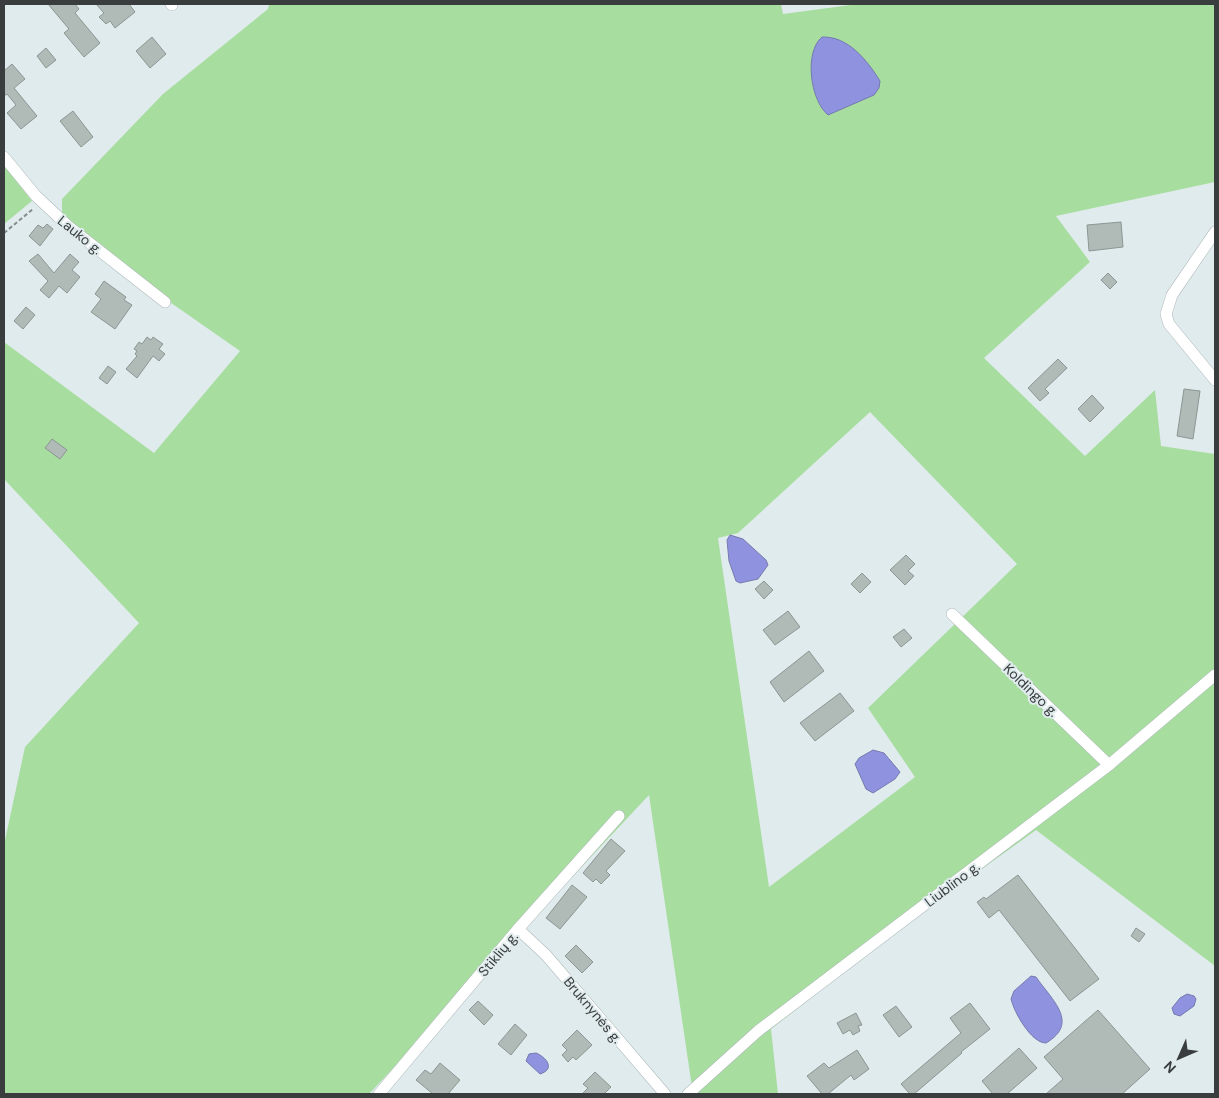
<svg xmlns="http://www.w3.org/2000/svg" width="1219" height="1098" font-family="'DM Sans',sans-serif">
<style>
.green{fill:#a8dda0;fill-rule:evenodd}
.water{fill:#8f93df;stroke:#7579af}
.building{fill:#b0bab7;stroke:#8c9693}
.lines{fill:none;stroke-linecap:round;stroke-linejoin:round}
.minor-casing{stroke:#aeb8ba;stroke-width:12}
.path{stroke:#848c8d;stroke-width:2;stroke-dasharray:4 2.5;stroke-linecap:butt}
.minor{stroke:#fff;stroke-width:11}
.labels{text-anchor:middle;stroke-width:4;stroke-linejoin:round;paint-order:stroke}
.street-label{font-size:14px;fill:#393d3e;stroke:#e0ebed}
</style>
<rect width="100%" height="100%" fill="#e0ebed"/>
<g class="green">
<path d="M269 4H781L783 14 858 4H1215V182L1056 216 1090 262 984 358 1085 456 1155 390 1161 446 1215 454V966L1036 830 922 912 771 1029 778 1094H693L649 795 369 1094H4V845L25 747 139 623 4 479V342L154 453 240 351 164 298 62 218V199L163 94 268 9ZM870 412 1017 564 868 708 915 777 769 887 718 538 738 533Z"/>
<path d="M4 165 32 201 4 224Z"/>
</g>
<g class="water">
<path d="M822 37C848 36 867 60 880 81L879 88 874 95 828 115C810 100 804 52 822 37Z"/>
<path d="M730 535 743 539 766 560 768 565 758 579 740 583 736 581 729 561 727 540Z"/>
<path d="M873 750 884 753 900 772 895 779 873 793 866 789 855 764 859 758Z"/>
<path d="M1031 976 1036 977C1052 1000 1080 1023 1046 1043 1031 1043 1014 1012 1011 999L1014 991Z"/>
<path d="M1187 994 1194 996 1196 999 1194 1006 1180 1016 1174 1014 1172 1008 1180 998Z"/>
<path d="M536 1053C546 1057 556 1069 540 1074L526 1061 529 1054Z"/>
</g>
<g class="building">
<path d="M48 4H75L79 9 75 13 100 43 84 57 64 33 69 29Z"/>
<path d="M96 4H129L135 12 115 28 110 21 106 24 99 17 104 13Z"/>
<path d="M152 37 166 54 150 68 136 51Z"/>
<path d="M46 48 56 60 46 68 37 56Z"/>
<path d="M12 64 25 79 14 88 37 116 21 129 7 113 16 105 7 94 4 96V71Z"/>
<path d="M73 111 93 137 81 147 60 121Z"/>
<path d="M1121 222 1123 247 1089 251 1087 225Z"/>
<path d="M47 224 53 229 40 246 29 236 38 225 43 228Z"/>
<path d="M38 254 54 273 70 254 79 262 72 270 80 277 67 293 59 286 49 298 40 290 48 281 29 261Z"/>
<path d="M1108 273 1117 282 1110 289 1101 280Z"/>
<path d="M104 281 126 297 124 300 132 305 115 329 91 312 101 299 95 294Z"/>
<path d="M26 307 35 315 23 329 14 321Z"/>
<path d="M147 337 151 340 153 337 163 344 159 349 165 354 159 361 153 356 137 378 126 369 137 356 135 354 137 351 134 349 139 342 142 344Z"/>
<path d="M1058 359 1067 368 1045 389 1049 393 1040 401 1028 388Z"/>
<path d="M108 366 116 372 107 384 99 378Z"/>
<path d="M1184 389 1200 391 1193 439 1177 436Z"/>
<path d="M1092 395 1104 408 1090 422 1078 409Z"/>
<path d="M52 439 67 450 60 459 45 448Z"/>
<path d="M906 555 915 564 908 571 914 576 905 585 890 570Z"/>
<path d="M862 573 871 582 860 593 851 584Z"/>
<path d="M764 581 773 590 764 599 755 589Z"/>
<path d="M788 611 800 627 775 645 763 630Z"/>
<path d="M904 629 912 638 901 647 893 637Z"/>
<path d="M809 651 824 671 784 702 770 682Z"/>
<path d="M840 693 854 711 815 741 800 723Z"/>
<path d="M611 839 625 851 606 871 610 875 601 884 596 879 593 882 583 873Z"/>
<path d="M1018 875 1099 979 1070 1001 999 910 989 918 977 902 984 897 986 899Z"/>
<path d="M572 885 587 897 560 929 546 918Z"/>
<path d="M1136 928 1145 934 1139 942 1131 936Z"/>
<path d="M576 945 593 962 582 973 565 956Z"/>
<path d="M478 1001 493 1015 484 1025 469 1010Z"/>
<path d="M970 1003 990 1029 961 1052 962 1053 914 1094H910L901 1084 961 1033 950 1018Z"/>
<path d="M896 1006 912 1027 899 1037 883 1015Z"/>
<path d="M1098 1010 1150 1069 1122 1094H1046L1063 1079 1044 1057Z"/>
<path d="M856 1013 862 1025 858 1026 860 1031 853 1035 850 1030 843 1034 837 1023Z"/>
<path d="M515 1024 527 1035 511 1055 498 1044Z"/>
<path d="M577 1030 592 1045 576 1060 573 1057 568 1062 562 1055 567 1050 562 1045Z"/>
<path d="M1019 1048 1037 1068 1007 1094H993L982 1081Z"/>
<path d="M857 1050 869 1069 854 1080 851 1075 828 1094H822L807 1076 824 1063 829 1068Z"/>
<path d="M440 1063 460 1080 448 1094H433L416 1080 425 1070 431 1074Z"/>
<path d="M595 1072 611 1087 604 1094H582L588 1088 583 1084Z"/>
</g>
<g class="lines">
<defs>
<g id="minor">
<path d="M171 4 172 5"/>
<path d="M4 157 36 196 68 226 165 302"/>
<path d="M1215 232 1172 295 1166 314 1169 324 1215 380"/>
<path d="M952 614 1109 765"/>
<path d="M518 929 546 955 665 1094"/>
<path d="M379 1094 518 929 619 816"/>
<path d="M688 1094 758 1031 1109 765 1215 675"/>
</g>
</defs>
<use href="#minor" class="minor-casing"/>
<path class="path" d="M4 233 33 209"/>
<use href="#minor" class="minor"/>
</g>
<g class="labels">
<g class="street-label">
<text transform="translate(80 235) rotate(39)" y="5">Lauko g.</text>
<text transform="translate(1031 690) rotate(44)" y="5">Koldingo g.</text>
<text transform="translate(952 884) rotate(-37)" y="5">Liublino g.</text>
<text transform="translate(498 954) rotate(-50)" y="5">Stiklių g.</text>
<text transform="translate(593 1010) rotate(50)" y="5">Bruknynės g.</text>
</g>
</g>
<rect width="1219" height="1098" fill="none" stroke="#393d3e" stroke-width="10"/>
<g transform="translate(1179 1058) rotate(225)" stroke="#e0ebed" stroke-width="4" paint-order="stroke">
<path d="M0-4L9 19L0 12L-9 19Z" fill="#393d3e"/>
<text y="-8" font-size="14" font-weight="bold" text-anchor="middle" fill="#393d3e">N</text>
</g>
</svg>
